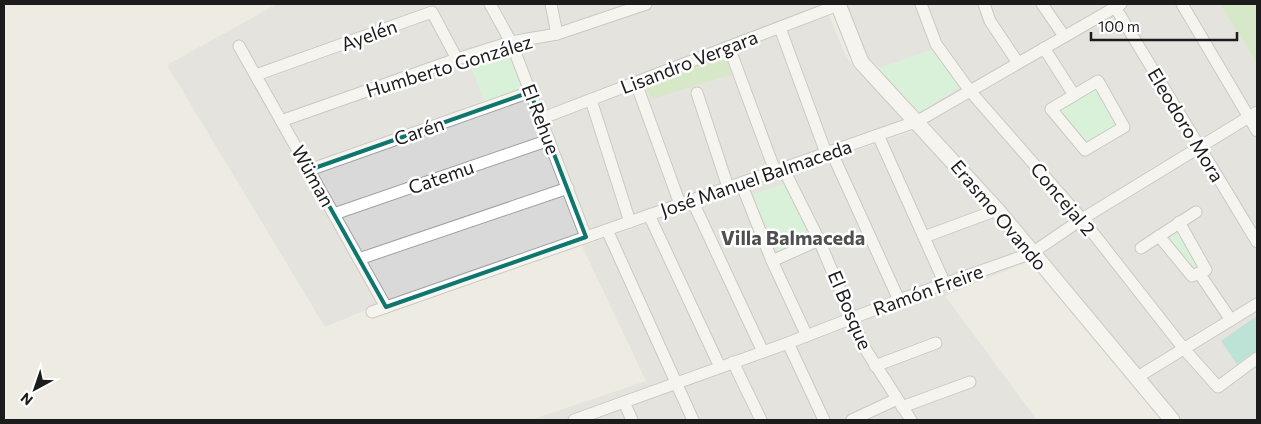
<svg xmlns="http://www.w3.org/2000/svg" width="1261" height="424" font-family="Commissioner,sans-serif">
<style>
.residential{fill:#dad9d9}
.grass{fill:#bce4aa}
.park{fill:#c0f5cf}
.pitch{fill:#84d7c7}
.lines{fill:none;stroke-linecap:round;stroke-linejoin:round}
.minor-casing{stroke:#a0a0a0;stroke-width:13}
.tertiary-casing{stroke:#a0a0a0;stroke-width:17}
.minor{stroke:#fff;stroke-width:11}
.tertiary{stroke:#fff;stroke-width:15}
.marked{fill:none;stroke:#0f766e;stroke-width:4;stroke-linejoin:round}
.labels{text-anchor:middle;stroke-width:5;stroke-linejoin:round;paint-order:stroke}
.street-label{font-size:19px;fill:#1c1c1c;stroke:#fff}
.neighbourhood-label{font-size:20px;font-weight:bold;fill:#4f4f4f;stroke:#fff}
</style>
<rect width="100%" height="100%" fill="#edebe2"/>
<g class="residential">
<path d="M277 4H824L845 54 854 68 907 120 395 298 325 327 167 65Z"/>
<path d="M845 4H1220L1257 64V420H1178L1043 255 920 112 876 69 887 72 866 59Z"/>
<path d="M916 130 1029 261 945 296 1037 420H531L646 381 582 246Z"/>
</g>
<g class="grass">
<path d="M1220 4H1257V64Z"/>
<path d="M725 54 733 74 651 99 646 87Z"/>
</g>
<g class="park">
<path d="M933 49 960 87 920 112 876 69Z"/>
<path d="M508 51 522 88 485 103 469 62Z"/>
<path d="M1097 82 1123 126 1085 149 1052 109Z"/>
<path d="M787 183 813 237 778 253 752 194Z"/>
<path d="M1179 223 1205 270 1192 276 1159 236Z"/>
</g>
<path class="pitch" d="M1257 316V350L1237 364 1221 341Z"/>
<g class="lines">
<defs>
<g id="minor">
<path d="M490 4 511 42 586 237"/>
<path d="M551 4 557 34"/>
<path d="M921 4 936 44 970 91 1082 219 1184 349 1218 387 1257 358"/>
<path d="M984 4 990 21 1018 63"/>
<path d="M1042 4 1064 36"/>
<path d="M1182 4 1257 131"/>
<path d="M1115 7 1257 242"/>
<path d="M780 28 826 153"/>
<path d="M239 46 386 307"/>
<path d="M729 47 775 171"/>
<path d="M1044 48 1074 95"/>
<path d="M256 75 432 12 457 59"/>
<path d="M1098 81 1124 127 1085 150 1051 109Z"/>
<path d="M636 83 680 204"/>
<path d="M697 93 728 187"/>
<path d="M591 100 630 222"/>
<path d="M540 119 838 5"/>
<path d="M281 121 457 59 511 42 557 34 646 4"/>
<path d="M878 135 945 284"/>
<path d="M831 151 899 300"/>
<path d="M783 168 819 240 864 347 911 420"/>
<path d="M309 170 530 92"/>
<path d="M741 183 772 261 807 336"/>
<path d="M692 200 763 352"/>
<path d="M334 214 549 140"/>
<path d="M649 215 720 367"/>
<path d="M607 230 693 420"/>
<path d="M1159 236 1192 276 1206 270 1179 222"/>
<path d="M924 237 997 210"/>
<path d="M1141 248 1196 212"/>
<path d="M359 259 568 188"/>
<path d="M772 261 819 240"/>
<path d="M1199 273 1231 320"/>
<path d="M372 312 918 121 1121 4"/>
<path d="M788 343 824 420"/>
<path d="M733 362 761 420"/>
<path d="M875 366 936 343"/>
<path d="M1136 378 1257 304"/>
<path d="M624 402 632 420"/>
<path d="M902 407 970 382"/>
<path d="M574 420 788 343 899 300 1032 253 1082 219 1257 112"/>
<path d="M852 420 897 399"/>
</g>
<path id="tertiary" d="M838 4 861 62 997 210 1172 420"/>
</defs>
<use href="#minor" class="minor-casing"/>
<use href="#tertiary" class="tertiary-casing"/>
<use href="#minor" class="minor"/>
<use href="#tertiary" class="tertiary"/>
</g>
<path d="M0 0H1261V424H0ZM530 92 586 237 386 307 309 170Z" fill="#edebe2" fill-opacity=".55" fill-rule="evenodd"/>
<path class="marked" d="M530 92 586 237 386 307 309 170Z"/>
<g class="labels">
<g class="street-label">
<text transform="translate(369 35) rotate(-20)" y="7">Ayelén</text>
<text transform="translate(689 62) rotate(-21)" y="7">Lisandro Vergara</text>
<text transform="translate(449 66) rotate(-17)" y="7">Humberto González</text>
<text transform="translate(541 119) rotate(69)" y="7">El Rehue</text>
<text transform="translate(1186 125) rotate(59)" y="7">Eleodoro Mora</text>
<text transform="translate(419 131) rotate(-19)" y="7">Carén</text>
<text transform="translate(313 176) rotate(61)" y="7">Wüman</text>
<text transform="translate(441 177) rotate(-19)" y="7">Catemu</text>
<text transform="translate(756 178) rotate(-19)" y="7">José Manuel Balmaceda</text>
<text transform="translate(1063 199) rotate(50)" y="7">Concejal 2</text>
<text transform="translate(999 215) rotate(50)" y="7">Erasmo Ovando</text>
<text transform="translate(928 290) rotate(-20)" y="7">Ramón Freire</text>
<text transform="translate(850 310) rotate(67)" y="7">El Bosque</text>
</g>
<g class="neighbourhood-label">
<text x="793" y="245">Villa Balmaceda</text>
</g>
</g>
<rect width="1261" height="424" fill="none" stroke="#1c1c1c" stroke-width="10"/>
<g transform="translate(35 389) rotate(220)" stroke="#ffffff" stroke-width="4" paint-order="stroke">
<path d="M0-4L9 19L0 12L-9 19Z" fill="#1c1c1c"/>
<text y="-8" font-size="14" font-weight="bold" text-anchor="middle" fill="#1c1c1c">N</text>
</g>
<path d="M1091 32v8h146v-8" fill="none" stroke="#1c1c1c" stroke-width="2.5"/>
<text x="1098" y="32" font-size="15" fill="#1c1c1c" stroke="#ffffff" stroke-width="4" paint-order="stroke">100 m</text>
</svg>
